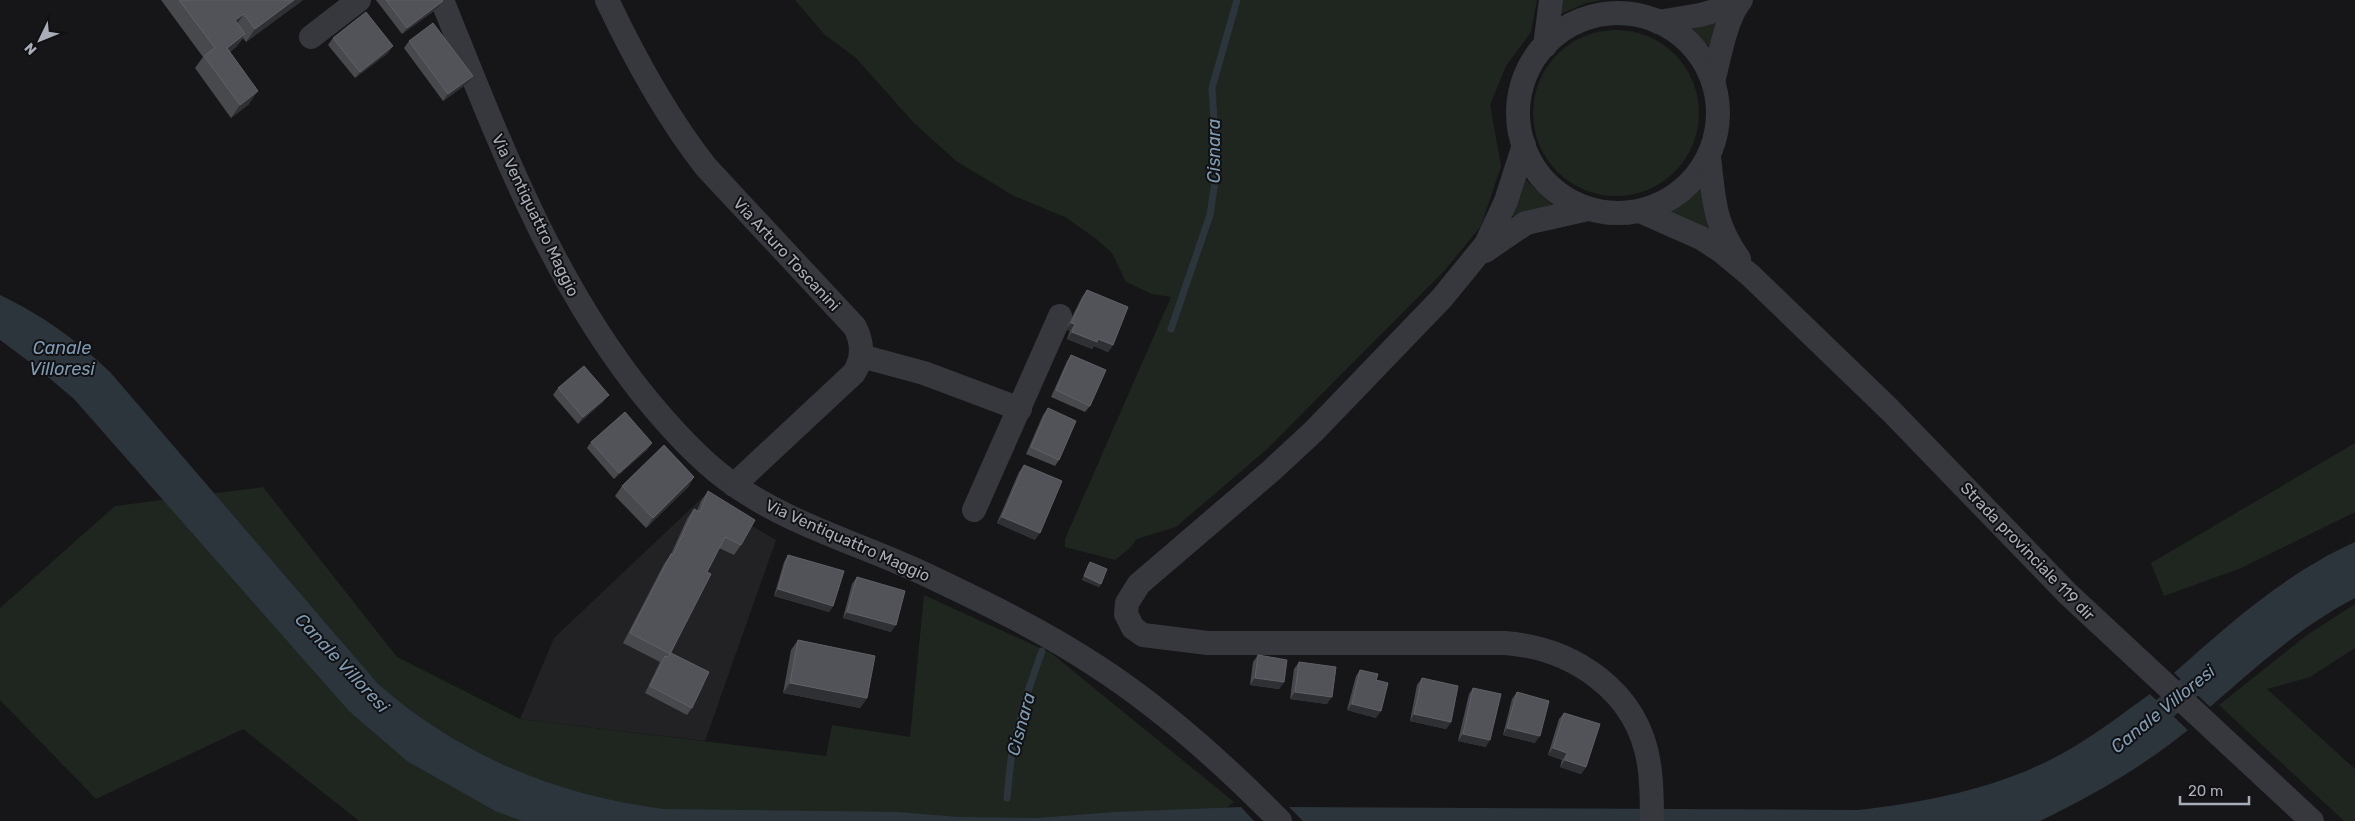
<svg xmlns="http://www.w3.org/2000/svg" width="2355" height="821" font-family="Rubik,sans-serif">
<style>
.built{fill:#222225}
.green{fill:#1e261f}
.water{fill:#2c353c}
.pier{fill:#161618}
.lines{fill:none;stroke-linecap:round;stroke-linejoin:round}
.stream{stroke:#2c353c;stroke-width:7}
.canal{stroke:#2c353c;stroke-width:24}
.minor{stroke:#37383d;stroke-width:24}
.wall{fill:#47494d}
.shaded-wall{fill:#2f3033}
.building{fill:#525359;stroke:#5f6168}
.labels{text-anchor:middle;stroke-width:4;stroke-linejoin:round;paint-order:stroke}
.street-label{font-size:16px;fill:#a8adb8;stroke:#111113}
.water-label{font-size:18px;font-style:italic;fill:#7f9bb3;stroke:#111113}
</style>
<rect width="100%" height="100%" fill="#161618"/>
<path class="built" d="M703 497 776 540 705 741 520 719 554 638Z"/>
<g class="green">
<path d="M795 0H1537L1531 32 1506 66 1490 105 1501 166 1481 226 1445 270 1266 450 1176 527 1137 539 1130 548 1115 560 1065 547V539L1171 297 1152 294 1126 282 1112 253 1095 238 1065 217 1014 196 956 161 914 123 856 58 825 35Z"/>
<path d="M1559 0H1603L1586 3 1561 14Z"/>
<path d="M1720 18 1711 48 1689 26Z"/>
<circle cx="1616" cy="113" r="83"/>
<path d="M1524 178 1552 205 1517 217 1511 216Z"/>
<path d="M1704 183 1720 235 1668 213 1688 199Z"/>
<path d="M2355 443V512L2241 568 2164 596 2151 563Z"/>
<path d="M263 487 397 657 520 719 826 756 832 725 910 737 924 595 1051 653 1234 802 1209 821H359L243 729 96 799 0 700V608L115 506Z"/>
<path d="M2355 604V648L2310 677 2267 689 2355 769V821H2344L2219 705 2307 635Z"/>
</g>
<g class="water">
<path d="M0 295C45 317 74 338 110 372L378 684C459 755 557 796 664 809L898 812 958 817 1037 818 1115 812 1241 807 1254 821H522L495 811 407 761 349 711 74 399 35 366 0 340Z"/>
<path d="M2355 542V598C2301 626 2256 667 2210 707L2174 673C2230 623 2286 573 2355 542Z"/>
<path d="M2150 694 2188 730C2142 767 2094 795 2040 821H1303L1289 807 1858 810C1929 802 2003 787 2065 752 2095 735 2122 714 2150 694Z"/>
</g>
<g class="pier">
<path d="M2172 671 2174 673 2212 709H2209L2172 675Z"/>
<path d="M2148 692H2151L2190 728V732Z"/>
</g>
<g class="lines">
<g class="stream">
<path d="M1171 329 1210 215 1217 168 1212 88 1237 0"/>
<path d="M1007 798 1012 750 1027 694 1042 651"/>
</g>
<path class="canal" d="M2141 729 2214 666"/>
<g class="minor">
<path d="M442 0C497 136 549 276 641 392 666 423 694 455 726 479 787 525 863 544 931 577 988 604 1045 632 1098 667 1164 710 1225 765 1280 821"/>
<path d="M607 0C635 59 666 116 706 167L855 327C863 343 863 359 854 373L734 485"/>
<circle cx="1618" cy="113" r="100"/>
<path d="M1658 22 1700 15 1737 5"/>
<path d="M311 37 359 0"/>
<path d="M1545 46 1551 0"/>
<path d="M1713 82C1719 59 1726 17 1741 0"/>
<path d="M1524 145 1506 201 1486 244 1442 298 1314 431 1272 470 1139 584 1127 603 1126 614 1133 628 1143 635 1208 643H1505C1573 648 1638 691 1649 764 1652 783 1652 802 1652 821"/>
<path d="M1709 157C1714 199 1713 222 1739 259"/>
<path d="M1640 211 1701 238 1721 251 1750 275 1890 410 2068 594 2312 821"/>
<path d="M1485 251 1526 223 1588 209"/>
<path d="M861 356 924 373 1020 409"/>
<path d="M974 510 1060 316"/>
</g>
</g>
<g class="wall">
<path d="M161 0H303L246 42 243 38 236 47 230 52 249 104 231 118 195 68 203 57Z"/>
<path d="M376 0H442L443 1 438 8 402 34Z"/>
<path d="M333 38 388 53 355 78 328 45Z"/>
<path d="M409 41 468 83 443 101 404 48Z"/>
<path d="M1087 290 1113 345 1108 352 1094 346 1092 349 1067 339 1070 331 1066 329 1082 297Z"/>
<path d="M1071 355 1090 406 1085 412 1051 397 1067 361Z"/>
<path d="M558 388 604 401 578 424 553 395Z"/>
<path d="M1048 408 1059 460 1055 466 1026 454 1043 415Z"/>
<path d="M591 442 648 449 614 479 587 448Z"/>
<path d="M1024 465 1035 540 997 523 1019 472Z"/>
<path d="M694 477 688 487 646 528 615 496 622 486Z"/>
<path d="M708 491 741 545 734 555 719 548 707 572 671 653 692 708 687 715 645 693 660 662 623 643 664 564 671 554 687 519 694 509 697 511 701 501Z"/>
<path d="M788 555 833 606 829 612 774 596 784 562Z"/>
<path d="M1090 562 1101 584 1099 587 1082 580 1088 565Z"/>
<path d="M857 577 891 632 843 618 852 584Z"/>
<path d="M798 640 867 698 860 708 783 693 791 650Z"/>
<path d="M1258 655 1284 682 1279 689 1250 685 1253 662Z"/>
<path d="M1299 662 1327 704 1290 699 1294 669Z"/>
<path d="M1360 670 1376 680V718L1347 710 1356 676Z"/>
<path d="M1422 678 1451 722 1446 729 1410 721 1417 685Z"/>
<path d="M1473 688 1486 747 1458 741 1469 694Z"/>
<path d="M1517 692 1535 743 1503 735 1512 699Z"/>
<path d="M1564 713 1586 767 1581 774 1560 767 1562 760 1548 755 1559 719Z"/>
</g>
<g class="shaded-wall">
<path d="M294 0H303L246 42 255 29Z"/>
<path d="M443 1 438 8 402 34 407 28Z"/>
<path d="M244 14 235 27V20Z"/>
<path d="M245 34 236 47 218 61 227 48Z"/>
<path d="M393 46 388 53 355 78 360 72Z"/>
<path d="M473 76 468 83 443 101 448 94Z"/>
<path d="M258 91 249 104 231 118 240 105Z"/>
<path d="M1071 323 1075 324 1070 331 1066 329Z"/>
<path d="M1072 332 1098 339 1113 345 1108 352 1094 346 1092 349 1067 339Z"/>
<path d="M609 395 604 401 578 424 583 417Z"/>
<path d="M652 443 648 449 614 479 619 473Z"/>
<path d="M694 477 688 487 646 528 653 518Z"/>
<path d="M1002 517 1040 533 1035 540 997 523Z"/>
<path d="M1084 576 1101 584 1099 587 1082 580Z"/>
<path d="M778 589 833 606 829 612 774 596Z"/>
<path d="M847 612 896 625 891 632 843 618Z"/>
<path d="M1255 678 1284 682 1279 689 1250 685Z"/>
<path d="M790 683 867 698 860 708 783 693Z"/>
<path d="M1295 692 1332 697 1327 704 1290 699Z"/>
<path d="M1352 704 1381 711 1376 718 1347 710Z"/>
<path d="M1414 714 1451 722 1446 729 1410 721Z"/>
<path d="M1507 728 1540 736 1535 743 1503 735Z"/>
<path d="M1463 734 1490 740 1486 747 1458 741Z"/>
<path d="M1553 748 1567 753 1562 760 1548 755Z"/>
<path d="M1565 760 1586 767 1581 774 1560 767Z"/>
</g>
<g class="building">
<path d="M179 0H294L255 29 244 14 235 20 245 34 227 48 258 91 240 105 204 56 215 48Z"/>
<path d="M386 0H442L443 1 407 28Z"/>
<path d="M366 12 393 46 360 72 333 38Z"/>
<path d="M433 23 473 76 448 94 409 41Z"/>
<path d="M1087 290 1128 307 1113 345 1098 339 1097 342 1072 332 1075 324 1071 323Z"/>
<path d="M1071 355 1106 370 1090 406 1056 390Z"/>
<path d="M584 366 609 395 583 417 558 388Z"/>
<path d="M1048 408 1076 421 1059 460 1031 447Z"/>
<path d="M625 412 652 443 619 473 591 442Z"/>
<path d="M664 445 694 477 653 518 622 486Z"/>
<path d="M1024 465 1062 481 1040 533 1002 517Z"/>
<path d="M708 491 755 520 741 545 725 537 707 572 711 574 670 654 630 633 671 554 673 555 694 509 700 512Z"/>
<path d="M788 555 844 571 833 606 778 589Z"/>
<path d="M1090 562 1107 569 1101 584 1084 576Z"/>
<path d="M857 577 905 591 896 625 847 612Z"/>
<path d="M798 640 875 656 867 698 790 683Z"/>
<path d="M671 653 709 672 692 708 650 686 665 656 668 657Z"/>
<path d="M1258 655 1287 660 1284 682 1255 678Z"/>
<path d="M1299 662 1336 667 1332 697 1295 692Z"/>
<path d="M1360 670 1378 674 1376 680 1388 683 1381 711 1352 704Z"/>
<path d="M1422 678 1458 686 1451 722 1414 714Z"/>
<path d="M1473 688 1501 694 1490 740 1463 734Z"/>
<path d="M1517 692 1549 701 1540 736 1507 728Z"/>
<path d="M1564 713 1600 724 1586 767 1565 760 1567 753 1553 748Z"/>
</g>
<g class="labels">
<g class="street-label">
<text transform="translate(536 215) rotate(64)" y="6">Via Ventiquattro Maggio</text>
<text transform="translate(787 254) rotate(47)" y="6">Via Arturo Toscanini</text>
<text transform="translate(848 540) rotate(24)" y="6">Via Ventiquattro Maggio</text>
<text transform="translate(2028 551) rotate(46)" y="6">Strada provinciale 119 dir</text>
</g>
<g class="water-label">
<text transform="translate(1214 151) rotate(-90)" y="6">Cisnara</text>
<text x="62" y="354">Canale<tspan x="62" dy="21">Villoresi</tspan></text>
<text transform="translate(342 663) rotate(47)" y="6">Canale Villoresi</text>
<text transform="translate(2163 709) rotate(-39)" y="6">Canale Villoresi</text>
<text transform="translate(1021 724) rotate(-75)" y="6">Cisnara</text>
</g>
</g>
<g transform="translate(40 40) rotate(227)" stroke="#111113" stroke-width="4" paint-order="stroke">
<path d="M0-4L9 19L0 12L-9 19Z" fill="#a8adb8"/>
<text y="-8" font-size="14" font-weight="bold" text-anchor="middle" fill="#a8adb8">N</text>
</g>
<path d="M2180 796v8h69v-8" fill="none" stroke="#a8adb8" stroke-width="2.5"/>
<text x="2188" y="796" font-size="15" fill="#a8adb8" stroke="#111113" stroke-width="4" paint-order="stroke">20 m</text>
</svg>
